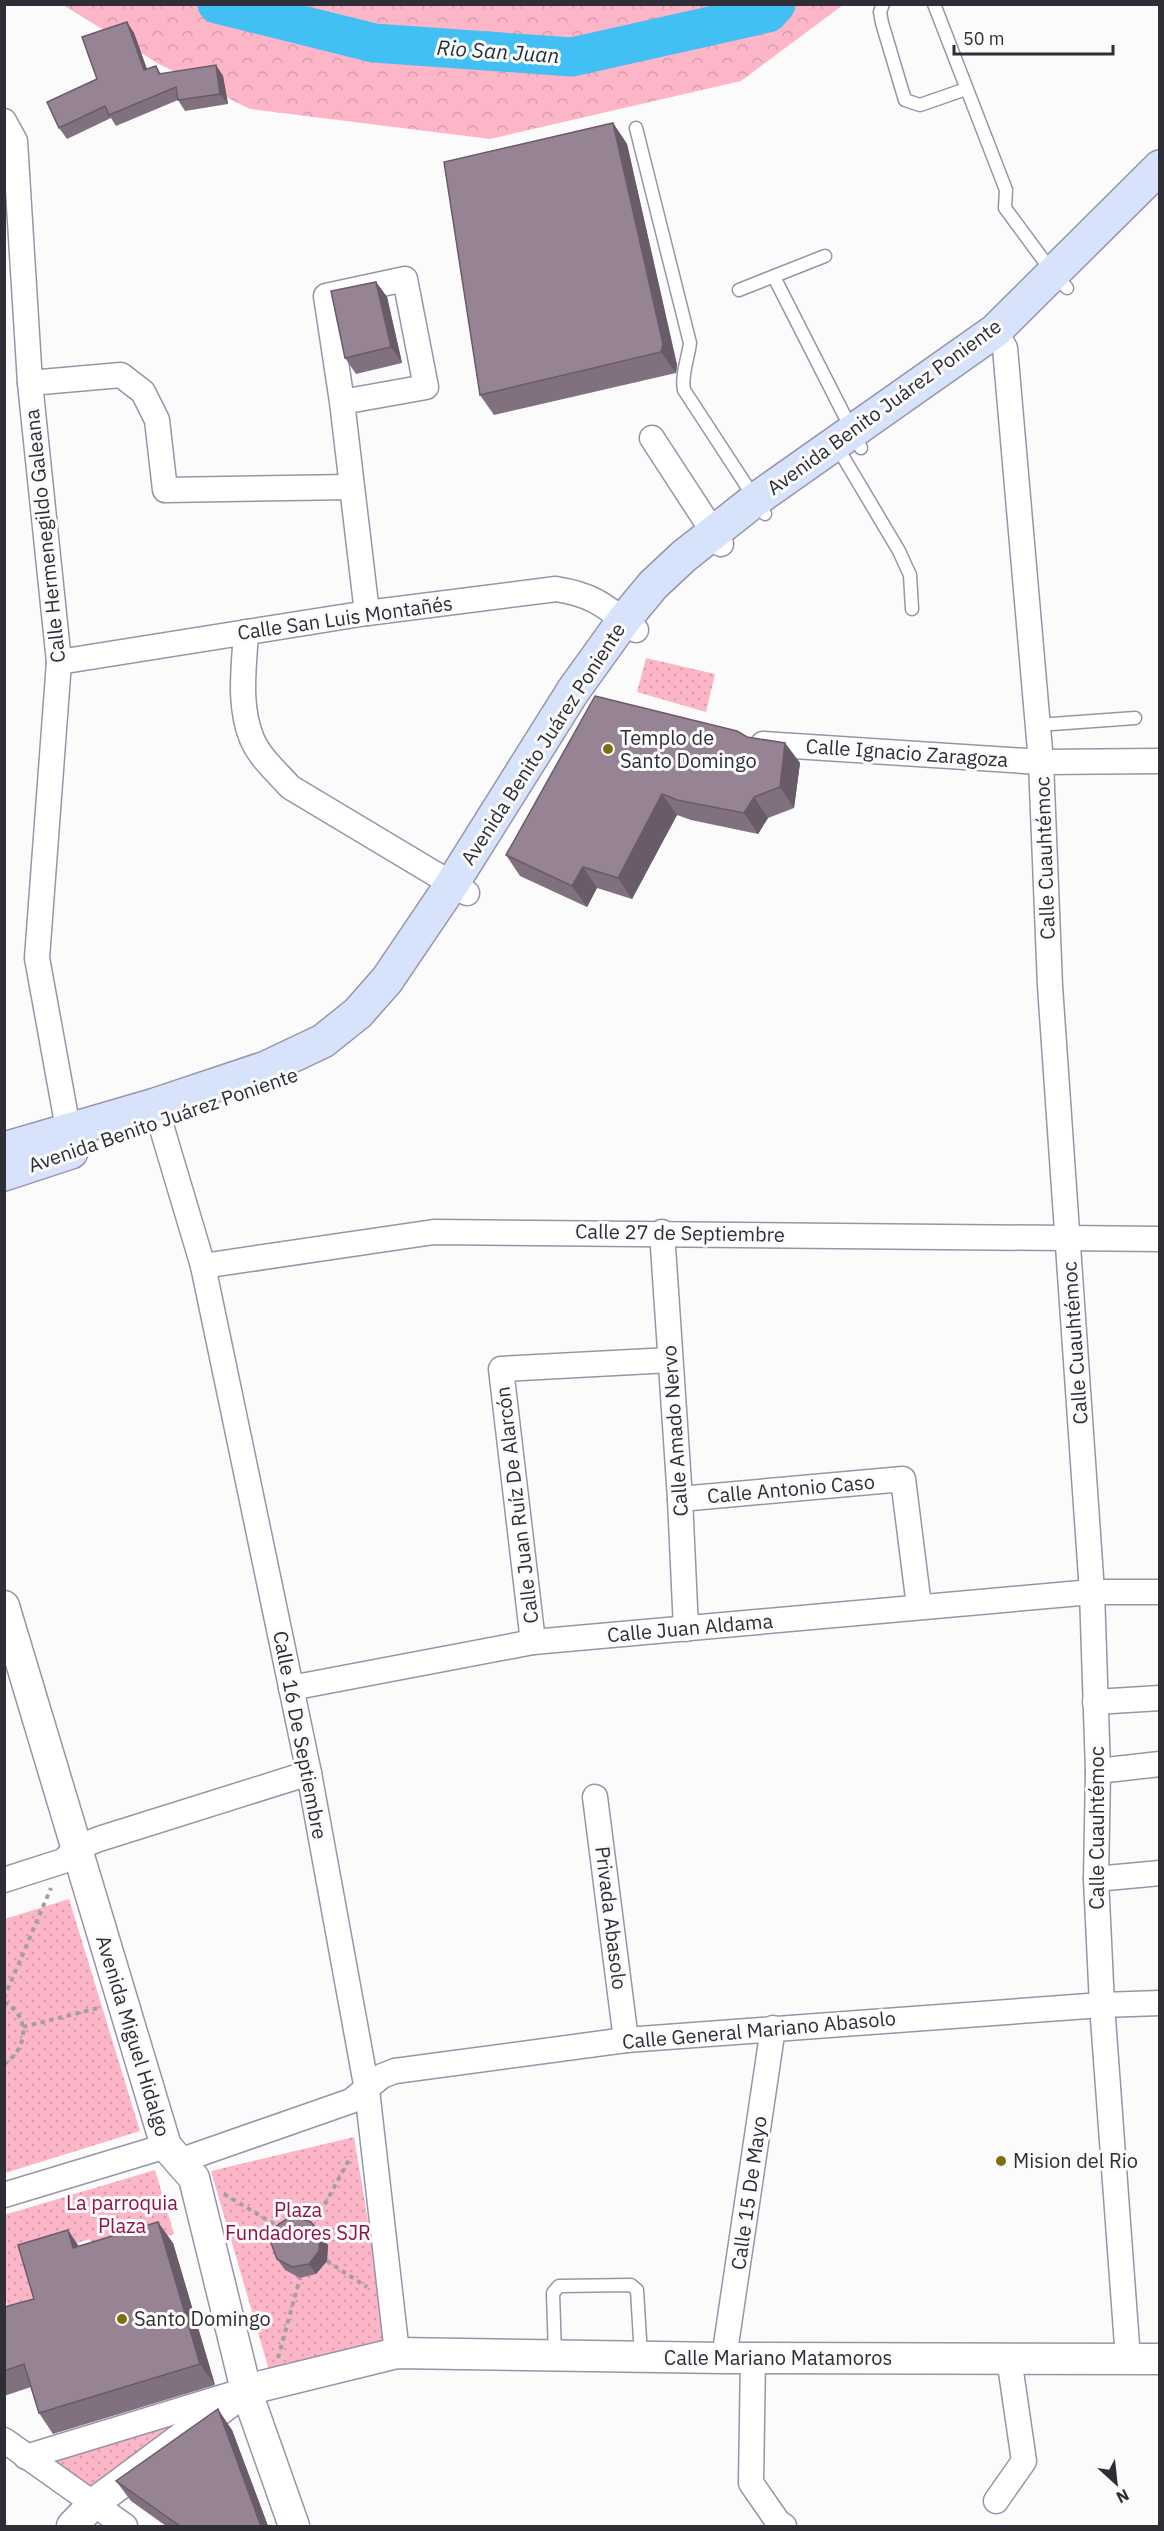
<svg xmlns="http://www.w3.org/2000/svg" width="1164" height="2531" font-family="'IBM Plex Sans',sans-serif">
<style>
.forest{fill:url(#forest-crowns)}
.park{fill:url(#park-dots)}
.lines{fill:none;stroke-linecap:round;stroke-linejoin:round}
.river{stroke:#42bff3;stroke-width:39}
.service-casing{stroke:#9994aa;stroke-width:15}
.minor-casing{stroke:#9994aa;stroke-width:27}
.tertiary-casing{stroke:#9994aa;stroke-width:33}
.secondary-casing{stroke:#9994aa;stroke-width:36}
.path{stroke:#a09fa3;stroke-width:4;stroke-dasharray:4.5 4.5;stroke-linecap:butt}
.service{stroke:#fff;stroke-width:12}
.minor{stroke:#fff;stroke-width:24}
.tertiary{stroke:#fff;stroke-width:30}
.secondary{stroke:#d7e3fa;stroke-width:33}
.wall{fill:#81717f}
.shaded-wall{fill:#695c68}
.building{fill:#968394;stroke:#695c68;stroke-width:1.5}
.poi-dot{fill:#7b6f0e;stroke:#fbfbfb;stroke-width:2}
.labels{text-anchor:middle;stroke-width:6;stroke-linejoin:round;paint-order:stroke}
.street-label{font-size:20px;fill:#2f2d36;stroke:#fbfbfb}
.poi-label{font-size:20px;fill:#2f2d36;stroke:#fbfbfb;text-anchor:start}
.park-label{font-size:20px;fill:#8f1348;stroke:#fbfbfb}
.water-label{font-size:21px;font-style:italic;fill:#1b303a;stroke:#fbfbfb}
</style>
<defs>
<pattern id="forest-crowns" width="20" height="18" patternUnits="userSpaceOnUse" patternTransform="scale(1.5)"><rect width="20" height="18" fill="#fcb6c7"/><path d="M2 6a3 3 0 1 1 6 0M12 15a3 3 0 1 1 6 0" fill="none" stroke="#d89dac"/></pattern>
<pattern id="park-dots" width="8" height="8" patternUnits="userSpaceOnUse" patternTransform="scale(1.5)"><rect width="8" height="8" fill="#fcb6c7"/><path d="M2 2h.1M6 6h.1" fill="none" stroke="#d89dac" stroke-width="1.8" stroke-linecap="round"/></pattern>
</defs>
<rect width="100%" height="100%" fill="#fbfbfb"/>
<path class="forest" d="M63 5H843L741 81 490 139 250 109 159 64Z"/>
<g class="park">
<path d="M646 658 715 674 706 712 637 692Z"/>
<path d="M69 1899 140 2131 5 2173V1919Z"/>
<path d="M354 2137 389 2347 271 2377 211 2171Z"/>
<path d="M155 2170 174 2234 95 2257 90 2239 24 2259 39 2312 12 2320 5 2298 4 2215Z"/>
<path d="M191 2413 88 2489 41 2458Z"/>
</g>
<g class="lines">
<path class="river" d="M217 4 374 43 572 57 768 13 776 4"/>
<defs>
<g id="service">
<path d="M883 4 880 12 882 23 905 100 920 105 966 89"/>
<path d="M934 4 1006 190 1005 208 1053 273 1067 288"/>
<path d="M636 128 690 343C688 359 681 375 684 390L765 514"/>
<path d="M774 277 861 448"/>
<path d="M739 290 825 256"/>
<path d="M836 445 899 551 910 575 912 609"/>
<path d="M1038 725 1135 718"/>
<path d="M555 2356 553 2293 559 2286 631 2285 637 2290 641 2356"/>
</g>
<g id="minor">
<path d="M4 121 15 141 30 383 59 662 37 958 71 1145"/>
<path d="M995 331 1005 348 1041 762 1050 986 1092 1592 1098 1771 1096 1879 1102 2005 1128 2359"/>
<path d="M30 383 121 375 143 392 157 420 165 490 351 487"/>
<path d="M342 402 426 387 405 279 326 296 342 402 367 613"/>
<path d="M652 438 721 544"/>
<path d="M246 632C244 668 238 705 252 739 260 758 277 772 290 787L467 893"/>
<path d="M59 662 367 613 556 589C595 595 606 607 636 630"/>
<path d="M763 744 1041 762 1160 761"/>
<path d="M155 1105 203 1266 309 1773 367 2090 397 2353"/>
<path d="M662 1232 680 1499 686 1629"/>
<path d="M203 1266 434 1232 1160 1239"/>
<path d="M680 1499 903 1479 919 1606"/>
<path d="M533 1642 501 1369 670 1360"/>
<path d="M291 1688 533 1642 1092 1592H1160"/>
<path d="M1095 1702 1160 1698"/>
<path d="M1098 1771 1160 1764"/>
<path d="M595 1797 626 2040"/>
<path d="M1096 1879 1160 1873"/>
<path d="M4 1880 63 1861 77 1848 99 1839 309 1773"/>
<path d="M179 2161 351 2101 382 2076 395 2071 626 2040 1102 2005 1160 2003"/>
<path d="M4 2195 166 2146"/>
<path d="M724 2358 773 2028"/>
<path d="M753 2358 751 2483 778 2522 784 2526"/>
<path d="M4 2440 125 2526"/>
<path d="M26 2457 236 2393"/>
<path d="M996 2501 1024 2461 1009 2358"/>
</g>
<g id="tertiary">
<path d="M4 1606 166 2146 194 2178 246 2390 294 2526"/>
<path d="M72 2526 93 2504 246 2390 397 2353 724 2358 1160 2359"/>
</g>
<g id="secondary">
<path d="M4 1149 155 1105 266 1068 323 1041 358 1013 387 980 452 884 573 691 624 620 653 585 684 556 755 500 995 331 1160 167"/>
<path d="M4 1174 71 1152"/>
</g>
</defs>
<use href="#service" class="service-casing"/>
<use href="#minor" class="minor-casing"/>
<use href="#tertiary" class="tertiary-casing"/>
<use href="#secondary" class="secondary-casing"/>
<g class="path">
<path d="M4 1998 51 1888"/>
<path d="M4 2002C31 2016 28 2049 4 2064"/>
<path d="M23 2027 98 2008"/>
<path d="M224 2194 279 2227"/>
<path d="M312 2228 351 2156"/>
<path d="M327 2261 367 2287"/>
<path d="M278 2358 300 2278"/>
</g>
<use href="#service" class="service"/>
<use href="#minor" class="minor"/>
<use href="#tertiary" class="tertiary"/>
<use href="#secondary" class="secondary"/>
</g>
<g class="wall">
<path d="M127 22 134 33 147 69 156 66 161 74 216 65 223 76 228 104 185 111 178 100 116 126 111 118 67 139 59 128 97 79Z"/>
<path d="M613 123 627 144 677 365 676 373 494 415 480 395Z"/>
<path d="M376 282 387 297 402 363 356 374 345 358Z"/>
<path d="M747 737 785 743 800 763 794 808 768 818 758 834 691 820 677 815 632 899 597 888 587 907 520 876 506 855Z"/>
<path d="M68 2230 78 2246 173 2243 215 2385 53 2434 39 2413 31 2387 4 2396V2307L34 2299Z"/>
<path d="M328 2245 327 2261 316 2274 300 2278 285 2270 277 2259Z"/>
<path d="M232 2430 268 2526H166L131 2501 116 2481Z"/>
</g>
<g class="shaded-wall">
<path d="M127 22 134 33 151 81 144 70Z"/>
<path d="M216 65 223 76 228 104 220 94Z"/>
<path d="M613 123 627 144 677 365 676 373 661 352Z"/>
<path d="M376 282 387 297 402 363 391 347Z"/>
<path d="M785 743 800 763 794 808 780 787Z"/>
<path d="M662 794 677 815 632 899 618 878Z"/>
<path d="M754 797 768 818 758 834 744 813Z"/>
<path d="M583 867 597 888 587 907 572 886Z"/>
<path d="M158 2222 173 2243 215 2385 200 2364Z"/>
<path d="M68 2230 82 2251 73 2248Z"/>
<path d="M320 2235 328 2245 327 2261 316 2274 309 2264Z"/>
<path d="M218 2409 232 2430 268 2526H261Z"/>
</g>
<g class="building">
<path d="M127 22 144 70 156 66 159 74 216 65 220 94 178 100 176 87 109 115 105 106 59 128 47 102 97 79 82 37Z"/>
<path d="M613 123 663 344 661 352 480 395 444 162Z"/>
<path d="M376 282 391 347 345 358 331 291Z"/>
<path d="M595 696 737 731 747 737 785 743 780 787 754 797 744 813 677 800 662 794 618 878 583 867 572 886 506 855Z"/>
<path d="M296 2217 311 2222 320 2235 319 2251 309 2264 292 2267 277 2259 271 2243 275 2227 288 2218Z"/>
<path d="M158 2222 200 2364 39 2413 24 2364 4 2371V2307L34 2299 18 2245 68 2230 73 2248Z"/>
<path d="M218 2409 261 2526H180L116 2481Z"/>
</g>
<g class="poi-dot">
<circle cx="608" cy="749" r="6"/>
<circle cx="1001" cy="2161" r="6"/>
<circle cx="122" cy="2319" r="6"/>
</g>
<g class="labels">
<g class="street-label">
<text transform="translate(884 407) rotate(-36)" y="7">Avenida Benito Juárez Poniente</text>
<text transform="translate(45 536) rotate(-96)" y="7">Calle Hermenegildo Galeana</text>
<text transform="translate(345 618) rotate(-8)" y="7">Calle San Luis Montañés</text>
<text transform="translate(543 744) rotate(-57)" y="7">Avenida Benito Juárez Poniente</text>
<text transform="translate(907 753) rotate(4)" y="7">Calle Ignacio Zaragoza</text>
<text transform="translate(1045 858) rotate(-92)" y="7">Calle Cuauhtémoc</text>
<text transform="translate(163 1120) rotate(-19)" y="7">Avenida Benito Juárez Poniente</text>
<text transform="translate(680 1233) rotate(1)" y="7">Calle 27 de Septiembre</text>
<text transform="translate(1075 1343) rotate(-94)" y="7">Calle Cuauhtémoc</text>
<text transform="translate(675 1431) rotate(-94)" y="7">Calle Amado Nervo</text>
<text transform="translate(791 1489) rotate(-5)" y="7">Calle Antonio Caso</text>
<text transform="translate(517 1505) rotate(-97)" y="7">Calle Juan Ruíz De Alarcón</text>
<text transform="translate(690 1628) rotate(-5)" y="7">Calle Juan Aldama</text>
<text transform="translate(300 1735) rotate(79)" y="7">Calle 16 De Septiembre</text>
<text transform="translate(1097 1828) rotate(-90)" y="7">Calle Cuauhtémoc</text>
<text transform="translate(611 1918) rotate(83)" y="7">Privada Abasolo</text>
<text transform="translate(759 2030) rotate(-5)" y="7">Calle General Mariano Abasolo</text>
<text transform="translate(133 2036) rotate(73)" y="7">Avenida Miguel Hidalgo</text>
<text transform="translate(749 2193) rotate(-82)" y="7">Calle 15 De Mayo</text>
<text x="778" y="2365">Calle Mariano Matamoros</text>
</g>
<g class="poi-label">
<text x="620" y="745">Templo de<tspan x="620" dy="23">Santo Domingo</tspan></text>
<text x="1013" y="2168">Mision del Rio</text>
<text x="134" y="2326">Santo Domingo</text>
</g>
<g class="park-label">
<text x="122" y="2210">La parroquia<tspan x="122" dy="23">Plaza</tspan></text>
<text x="298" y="2217">Plaza<tspan x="298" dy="23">Fundadores SJR</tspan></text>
</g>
<g class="water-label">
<text transform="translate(498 52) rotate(4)" y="7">Rio San Juan</text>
</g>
</g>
<rect width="1164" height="2531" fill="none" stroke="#2f2d36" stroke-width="12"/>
<g transform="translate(1116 2483) rotate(153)" stroke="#fbfbfb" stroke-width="4.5" paint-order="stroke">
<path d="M0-4.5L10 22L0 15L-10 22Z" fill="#2f2d36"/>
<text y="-9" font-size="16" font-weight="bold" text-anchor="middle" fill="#2f2d36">N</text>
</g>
<path d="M954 45v9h159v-9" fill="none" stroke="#2f2d36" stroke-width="3"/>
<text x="963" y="45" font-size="18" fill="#2f2d36" stroke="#fbfbfb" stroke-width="4.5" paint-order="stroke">50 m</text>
</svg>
